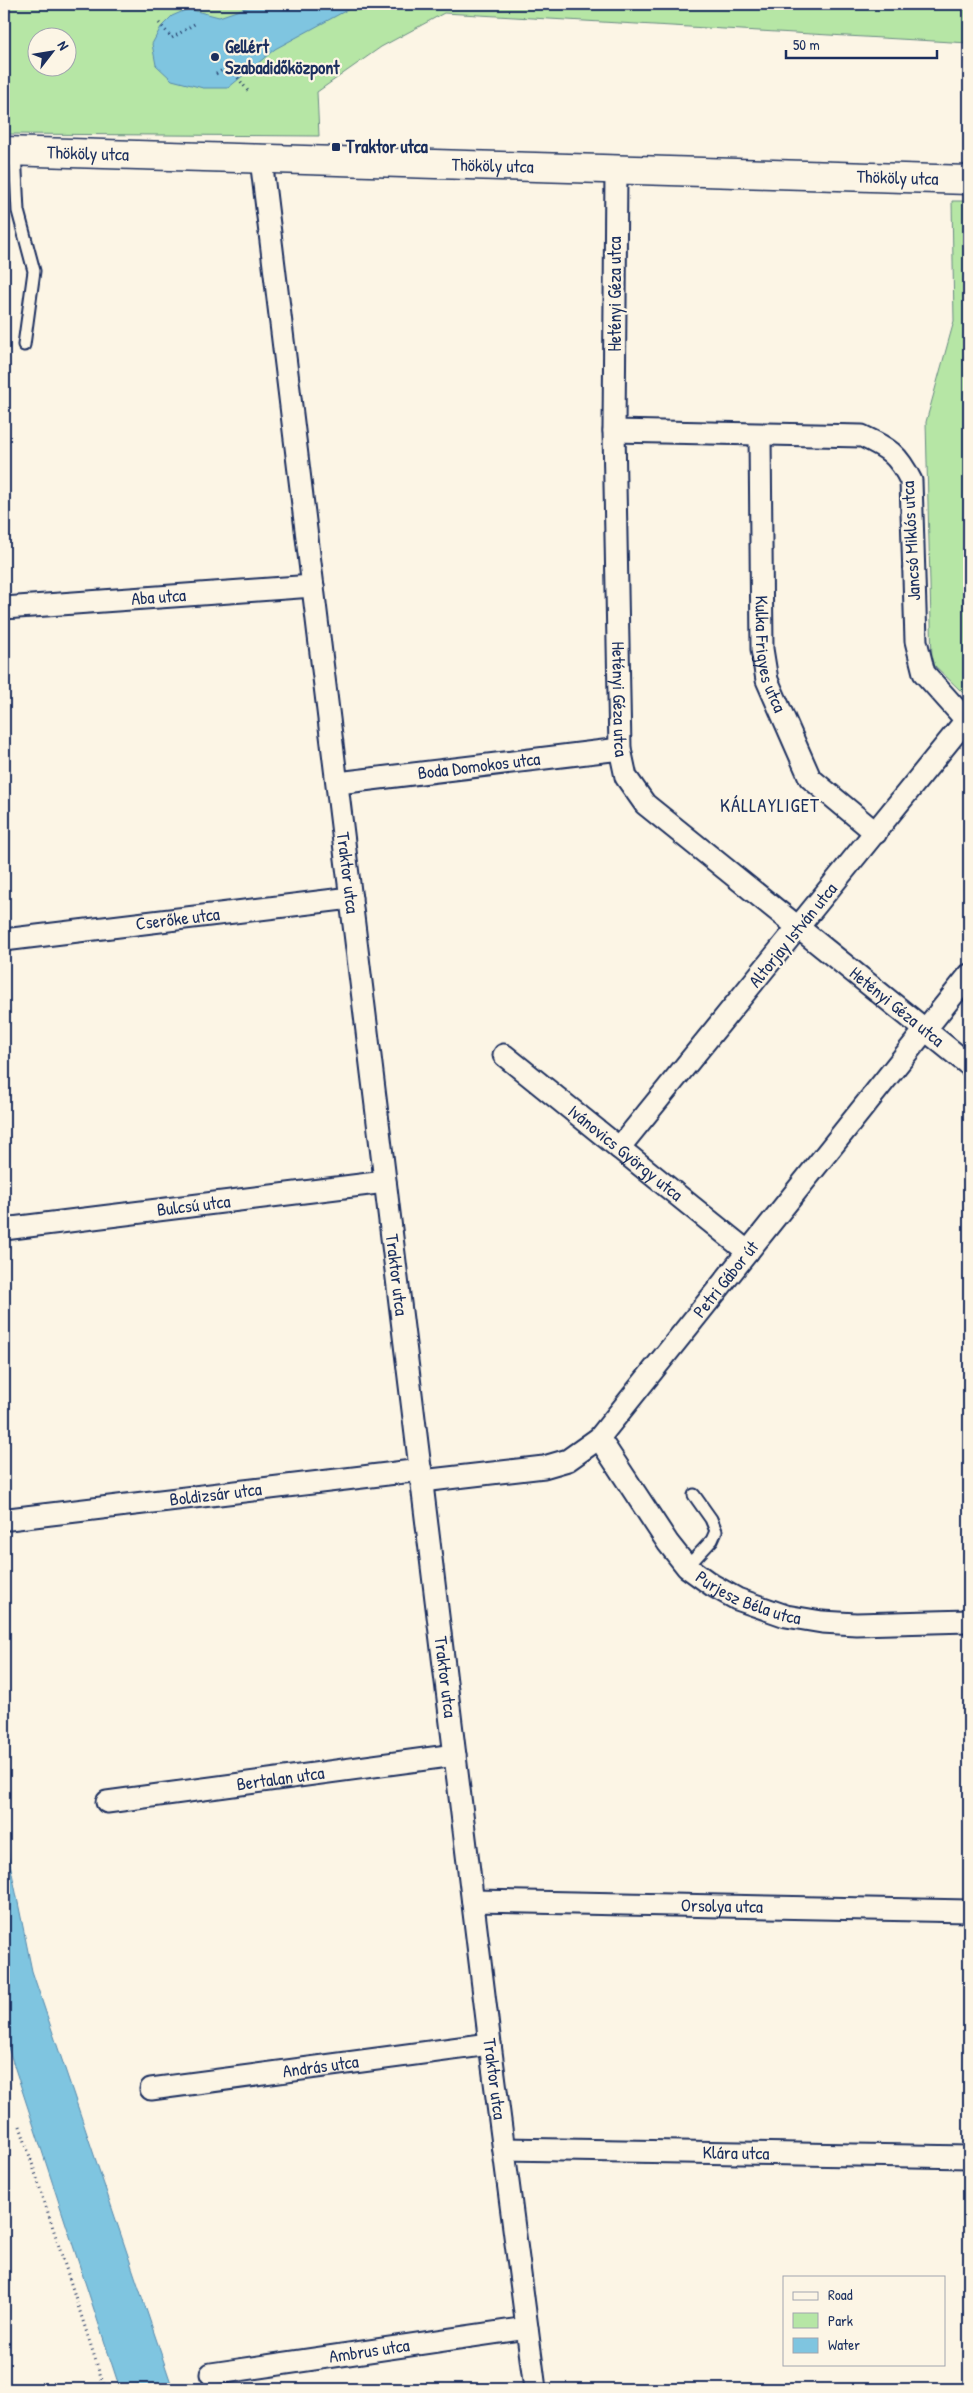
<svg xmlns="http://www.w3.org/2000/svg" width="973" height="2393" font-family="'Patrick Hand',sans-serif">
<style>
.green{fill:#b6e6a5;stroke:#688a82;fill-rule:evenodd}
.water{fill:#7fc5e0;stroke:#5789ac}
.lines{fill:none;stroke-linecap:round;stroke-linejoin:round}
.service-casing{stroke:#1b2f5e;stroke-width:15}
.minor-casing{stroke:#1b2f5e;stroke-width:25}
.tertiary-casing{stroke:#1b2f5e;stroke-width:31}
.path{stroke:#1b2f5e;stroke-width:3;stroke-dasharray:1 4;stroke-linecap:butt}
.service{stroke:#fcf5e5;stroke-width:11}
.minor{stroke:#fcf5e5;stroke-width:21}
.tertiary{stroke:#fcf5e5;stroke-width:28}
.poi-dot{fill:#1b2f5e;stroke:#fcf5e5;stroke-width:2}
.labels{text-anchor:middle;stroke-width:4.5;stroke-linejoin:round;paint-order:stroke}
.poi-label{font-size:18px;font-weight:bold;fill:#1b2f5e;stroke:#fcf5e5;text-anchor:start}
.street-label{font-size:18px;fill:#1b2f5e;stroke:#fcf5e5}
.neighbourhood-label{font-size:19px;letter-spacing:1px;fill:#1b2f5e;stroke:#fcf5e5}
</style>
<rect width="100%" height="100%" fill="#fcf5e5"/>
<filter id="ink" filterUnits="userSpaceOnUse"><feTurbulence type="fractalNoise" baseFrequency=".02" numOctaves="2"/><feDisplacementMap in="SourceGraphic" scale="10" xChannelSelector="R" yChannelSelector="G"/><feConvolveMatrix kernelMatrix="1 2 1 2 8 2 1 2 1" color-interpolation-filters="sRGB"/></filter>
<g filter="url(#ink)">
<g class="green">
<path d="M4 4H969V43L444 13 381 47 317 92 319 136 4 134ZM38 38H68V68H38Z"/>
<path d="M952 201H969V694L963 693 932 663 926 422 954 321Z"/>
</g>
<g class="water">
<path d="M252 4H358L275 49 228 88H203L172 80 156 65 152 44 161 27 172 16 188 9 219 17 248 7Z"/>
<path d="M4 1834 32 1971 173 2389H120L4 2035Z"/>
</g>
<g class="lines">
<defs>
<g id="service">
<path d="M15 152 18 211 34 271 24 345"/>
<path d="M687 1567 712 1540 716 1531 711 1519 694 1495"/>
</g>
<g id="minor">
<path id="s1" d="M261 159 490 2044 535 2389"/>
<path id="s2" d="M616 170 614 431 620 749 626 777 645 804 969 1065"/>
<path d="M614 431 862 436C888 448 898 454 911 481L916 641 924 673 966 720 619 1148"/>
<path id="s3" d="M760 436 762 649 767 680 810 778 876 833"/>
<path id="s4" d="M4 608 313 586"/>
<path id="s5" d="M338 783 620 749"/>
<path id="s6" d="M4 940 351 898"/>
<path id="s7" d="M504 1055 748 1252"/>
<path id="s8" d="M4 1229 385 1182"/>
<path id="s9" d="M599 1438 668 1543 687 1567 712 1585 737 1599 786 1616 822 1622 856 1624 969 1621"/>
<path id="s10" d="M422 1481 544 1467 568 1460 599 1438 969 975"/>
<path id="s11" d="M9 1519 421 1470"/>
<path id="s12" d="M107 1802 455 1755"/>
<path id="s13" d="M473 1901 969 1911"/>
<path id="s14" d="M151 2089 490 2044"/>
<path id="s15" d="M504 2149 969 2157"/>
<path id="s16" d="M211 2374 527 2328"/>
</g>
<g id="tertiary">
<path id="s17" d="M4 151 969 180"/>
</g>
</defs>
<use href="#service" class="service-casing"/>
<use href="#minor" class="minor-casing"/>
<use href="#tertiary" class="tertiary-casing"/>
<g class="path">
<path d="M159 23 172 38 196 23"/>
<path d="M216 74 229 66 248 91"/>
<path d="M20 2126 105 2389"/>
</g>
<use href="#service" class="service"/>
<use href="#minor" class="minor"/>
<use href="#tertiary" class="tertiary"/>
</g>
</g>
<g class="poi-dot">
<circle cx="215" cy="57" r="5"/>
<rect x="331" y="142" width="10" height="10" rx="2.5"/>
</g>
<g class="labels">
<g class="poi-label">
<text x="225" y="53">Gellért<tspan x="225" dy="21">Szabadidőközpont</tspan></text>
<text x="346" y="153">Traktor utca</text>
</g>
<g class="street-label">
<text dy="6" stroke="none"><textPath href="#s17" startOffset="84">Thököly utca</textPath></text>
<text dy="6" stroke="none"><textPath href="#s17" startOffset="489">Thököly utca</textPath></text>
<text dy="6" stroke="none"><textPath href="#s17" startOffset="894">Thököly utca</textPath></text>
<text transform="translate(615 294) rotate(-90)" y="6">Hetényi Géza utca</text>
<text transform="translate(911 541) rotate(-93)" y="6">Jancsó Miklós utca</text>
<text dy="6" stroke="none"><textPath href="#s4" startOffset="155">Aba utca</textPath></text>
<text dy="6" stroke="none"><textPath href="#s3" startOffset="219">Kulka Frigyes utca</textPath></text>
<text dy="6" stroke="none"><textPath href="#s2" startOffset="529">Hetényi Géza utca</textPath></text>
<text dy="6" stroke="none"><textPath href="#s5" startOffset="142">Boda Domokos utca</textPath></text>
<text dy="6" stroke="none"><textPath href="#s1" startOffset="719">Traktor utca</textPath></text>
<text dy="6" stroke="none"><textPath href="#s6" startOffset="175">Cserőke utca</textPath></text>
<text transform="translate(793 935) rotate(-51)" y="6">Altorjay István utca</text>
<text dy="6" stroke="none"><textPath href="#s2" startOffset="964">Hetényi Géza utca</textPath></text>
<text dy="6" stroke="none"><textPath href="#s7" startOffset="156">Ivánovics György utca</textPath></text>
<text dy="6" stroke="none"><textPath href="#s8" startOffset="191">Bulcsú utca</textPath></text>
<text dy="6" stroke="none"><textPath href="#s1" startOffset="1124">Traktor utca</textPath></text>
<text dy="6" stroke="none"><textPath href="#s10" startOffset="389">Petri Gábor út</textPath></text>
<text dy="6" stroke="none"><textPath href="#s11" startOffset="208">Boldizsár utca</textPath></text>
<text dy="6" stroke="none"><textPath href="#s9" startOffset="226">Purjesz Béla utca</textPath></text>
<text dy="6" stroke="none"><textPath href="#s1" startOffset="1529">Traktor utca</textPath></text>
<text dy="6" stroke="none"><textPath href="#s12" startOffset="175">Bertalan utca</textPath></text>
<text dy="6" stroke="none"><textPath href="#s13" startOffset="249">Orsolya utca</textPath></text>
<text dy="6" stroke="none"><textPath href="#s14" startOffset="171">András utca</textPath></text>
<text dy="6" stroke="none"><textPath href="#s1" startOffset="1934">Traktor utca</textPath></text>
<text dy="6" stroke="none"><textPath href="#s15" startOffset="232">Klára utca</textPath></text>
<text dy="6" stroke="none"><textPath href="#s16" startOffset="160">Ambrus utca</textPath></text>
</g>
<g class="neighbourhood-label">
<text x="770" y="812">KÁLLAYLIGET</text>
</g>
</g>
<rect width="973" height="2393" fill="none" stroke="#fcf5e5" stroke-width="20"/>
<rect x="10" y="10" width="953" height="2373" fill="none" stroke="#1b2f5e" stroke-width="2" filter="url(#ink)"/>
<rect x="783" y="2276" width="162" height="90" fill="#fcf5e5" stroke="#a2a6af"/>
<rect x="793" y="2292" width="25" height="8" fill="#fcf5e5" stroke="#a2a6af"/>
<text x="828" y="2300" font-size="15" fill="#1b2f5e">Road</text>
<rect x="793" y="2313" width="25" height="15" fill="#b6e6a5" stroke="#a2a6af"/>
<text x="828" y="2326" font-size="15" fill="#1b2f5e">Park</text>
<rect x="793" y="2338" width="25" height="15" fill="#7fc5e0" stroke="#a2a6af"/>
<text x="828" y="2350" font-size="15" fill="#1b2f5e">Water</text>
<g transform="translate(52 52) rotate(59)"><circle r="24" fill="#fcf5e5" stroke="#a2a6af"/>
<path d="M0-4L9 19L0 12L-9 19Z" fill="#1b2f5e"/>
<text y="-8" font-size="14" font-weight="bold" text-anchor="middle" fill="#1b2f5e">N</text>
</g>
<path d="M786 50v8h151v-8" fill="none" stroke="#1b2f5e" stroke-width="2.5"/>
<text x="793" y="50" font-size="15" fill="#1b2f5e" stroke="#fcf5e5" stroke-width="4" paint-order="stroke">50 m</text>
</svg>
